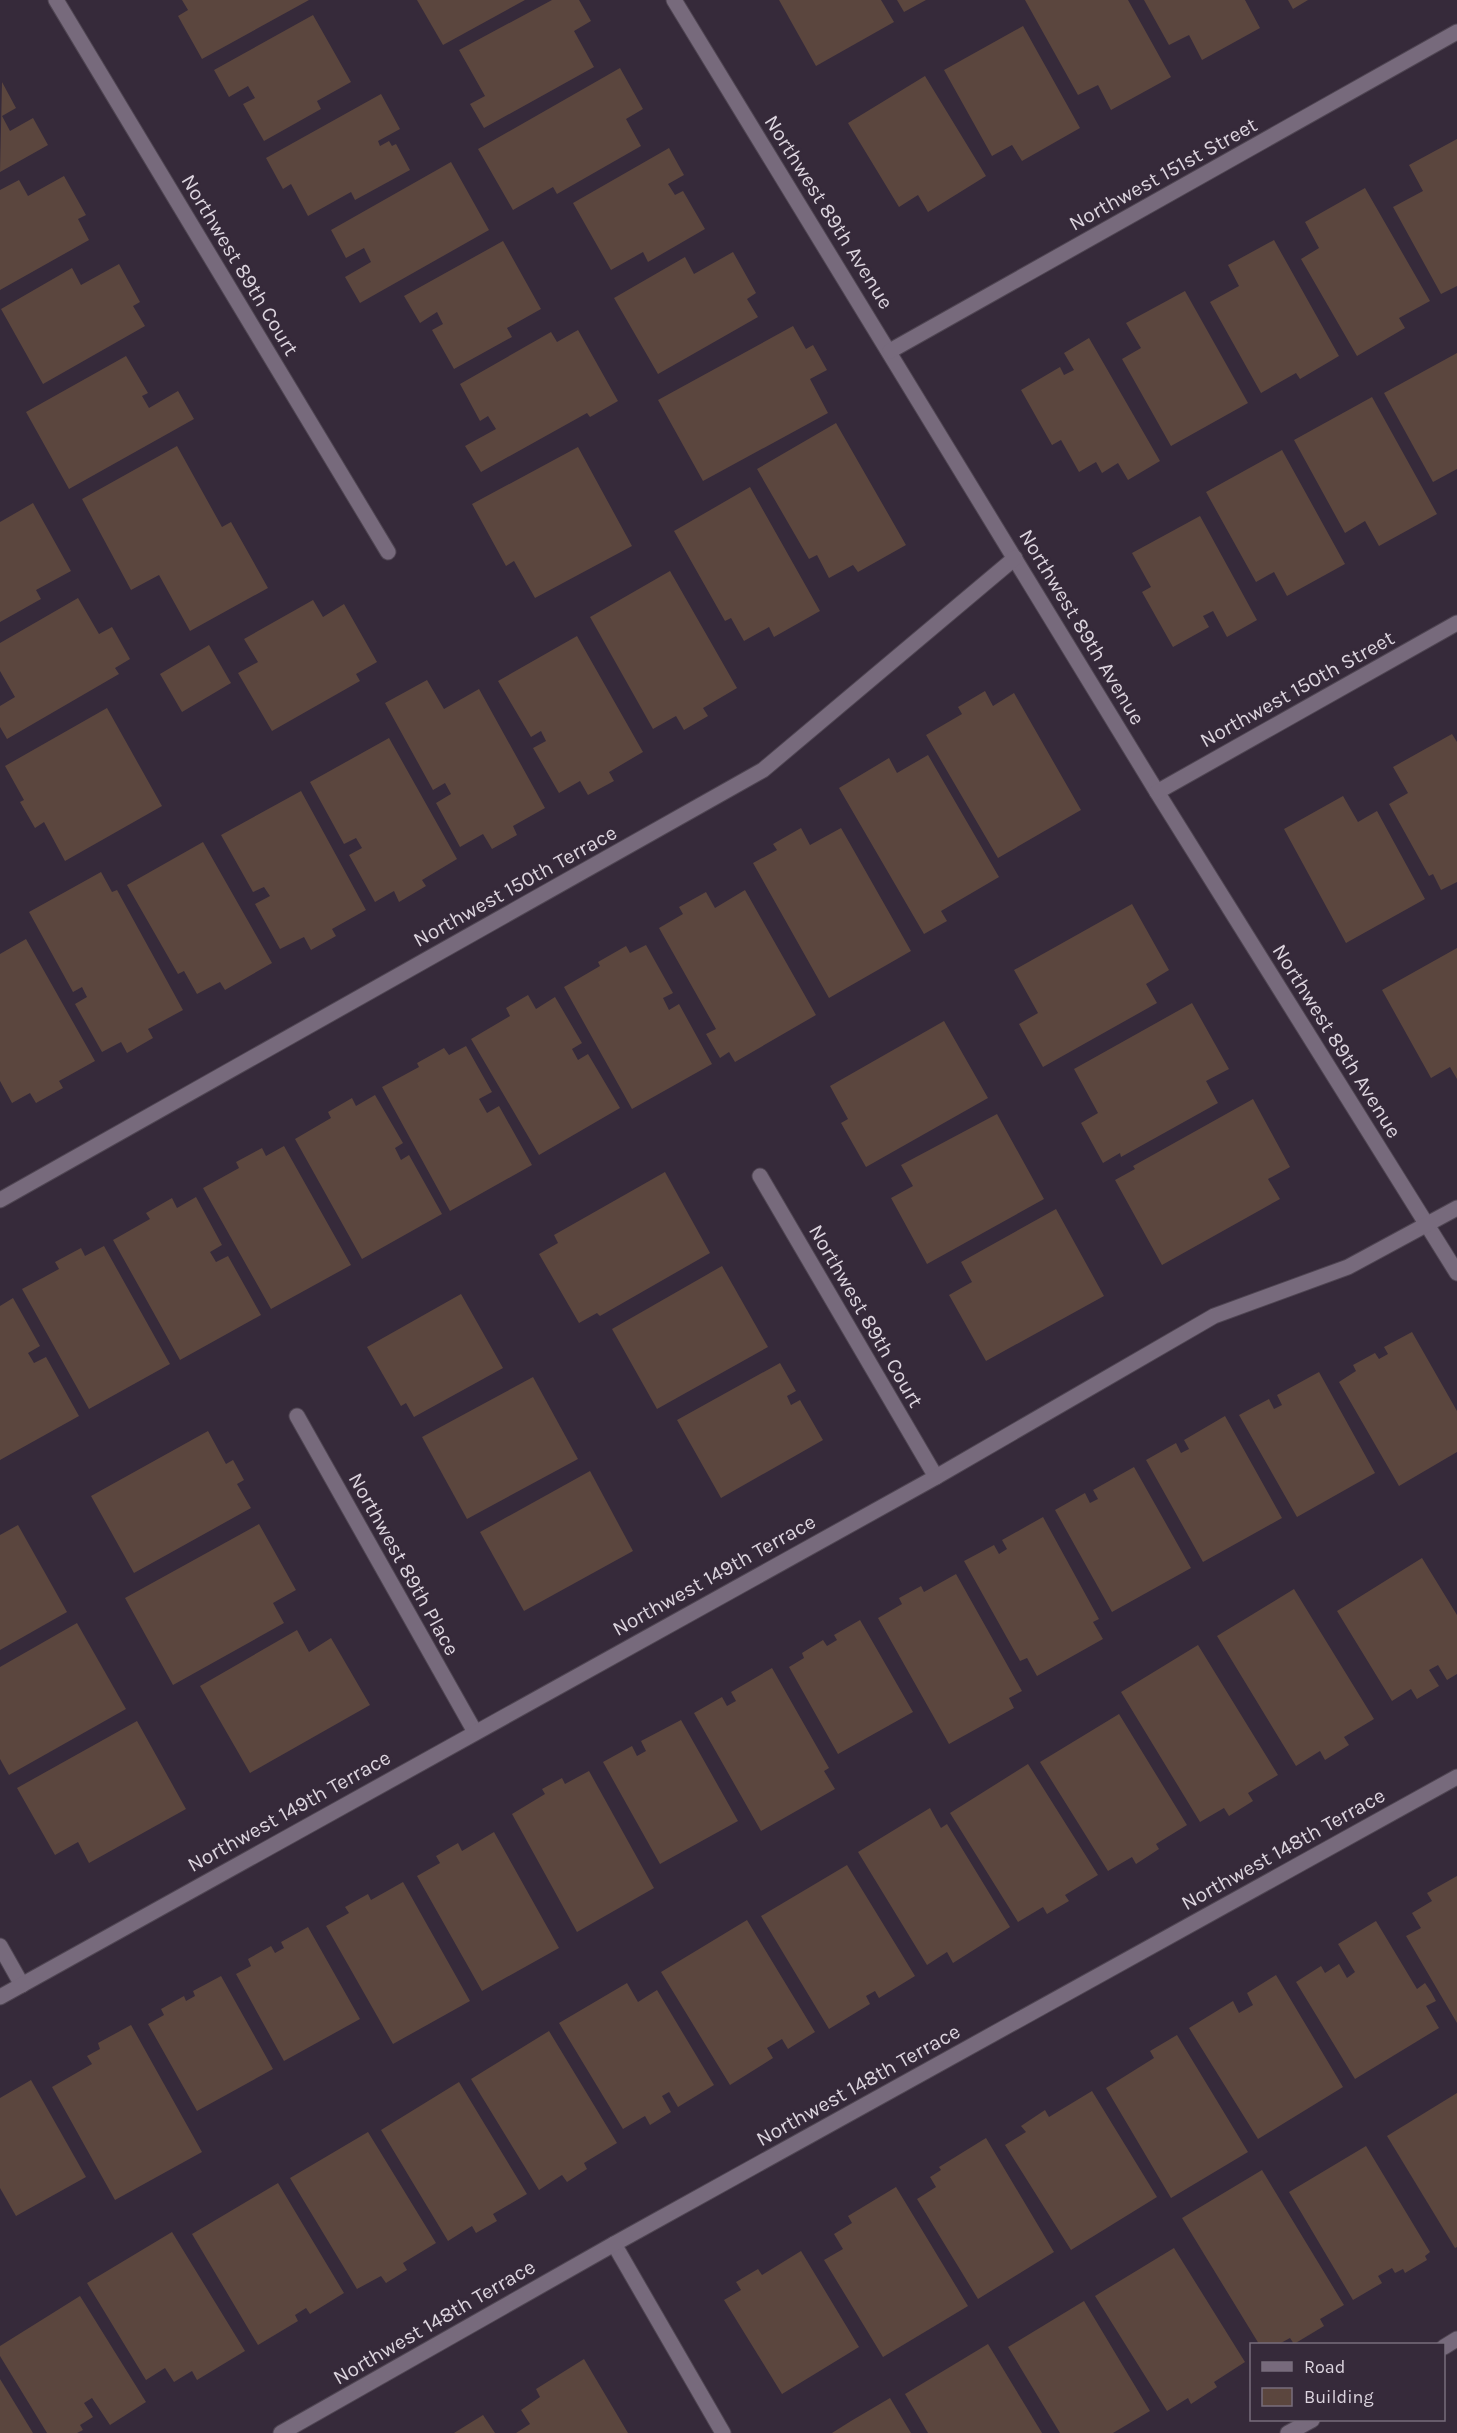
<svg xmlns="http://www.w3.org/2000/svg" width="1457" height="2433" font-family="Karla,sans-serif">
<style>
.building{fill:#5b463e}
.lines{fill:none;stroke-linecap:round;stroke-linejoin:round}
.minor-casing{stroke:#4f4552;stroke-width:17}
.minor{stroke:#776a7c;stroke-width:15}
.labels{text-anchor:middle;stroke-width:5;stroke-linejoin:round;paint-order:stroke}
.street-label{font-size:21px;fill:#dcd4de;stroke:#362a3a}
</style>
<rect width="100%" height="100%" fill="#362a3a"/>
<g class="building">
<path d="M182 0H309L202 59 178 16 188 10Z"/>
<path d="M417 0H525L443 45Z"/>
<path d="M552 0H579L591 21 574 31 594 67 484 128 470 104 485 96 459 50Z"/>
<path d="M779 0H881L894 22 816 66Z"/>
<path d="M897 0H926L904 12Z"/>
<path d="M1025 0H1128L1171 77 1111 110 1098 85 1078 95Z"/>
<path d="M1144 0H1245L1260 28 1202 60 1189 35 1169 45Z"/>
<path d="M1288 0H1308L1293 9Z"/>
<path d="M313 15 351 82 317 101 321 109 264 141 243 104 255 98 248 86 229 97 214 70Z"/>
<path d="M1023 26 1080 128 1022 161 1012 145 992 156 944 70Z"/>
<path d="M620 68 643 109 626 119 641 146 557 194 553 187 513 210 478 149Z"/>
<path d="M925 76 986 176 928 212 918 195 899 207 848 123Z"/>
<path d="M2 82 16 108 2 116 10 131 33 118 48 145 0 172Z"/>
<path d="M381 94 400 129 378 141 380 146 389 141 392 146 396 144 410 170 355 200 351 192 308 216 291 184 283 189 266 158Z"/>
<path d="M1457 139V286L1441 294 1393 207 1423 191 1409 165Z"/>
<path d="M669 148 684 175 668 184 675 195 683 191 705 229 648 262 643 252 611 270 573 203Z"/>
<path d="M451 162 489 230 360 303 345 277 371 262 364 248 346 258 331 230Z"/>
<path d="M64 176 86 215 78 219 89 240 0 290V190L19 180 28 196Z"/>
<path d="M1365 188 1430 301 1399 318 1405 328 1357 356 1301 259 1319 248 1305 222Z"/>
<path d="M1274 240 1339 356 1300 379 1296 373 1261 393 1210 302 1239 286 1228 265Z"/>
<path d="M503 241 541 309 507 328 512 337 454 369 432 330 443 324 437 312 420 323 404 296Z"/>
<path d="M733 252 756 293 747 299 758 317 658 374 614 298 685 257 694 274Z"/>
<path d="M119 264 140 302 133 306 145 326 43 384 1 309 72 268 81 285Z"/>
<path d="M1185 291 1248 403 1171 446 1122 359 1141 348 1126 323Z"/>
<path d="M793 326 806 349 813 345 827 370 810 379 828 413 703 481 658 400Z"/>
<path d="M578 330 618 401 590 417 587 413 481 472 465 446 496 429 488 416 480 421 460 384 551 332 557 342Z"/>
<path d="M1089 338 1160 461 1128 480 1118 463 1102 473 1096 462 1079 472 1061 440 1052 445 1021 390 1060 367 1064 375 1074 370 1064 353Z"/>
<path d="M1457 353V469L1433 482 1384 393Z"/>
<path d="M126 356 148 393 142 396 149 408 178 391 194 419 69 489 26 412Z"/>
<path d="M1372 397 1437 514 1379 546 1365 521 1345 533 1294 440Z"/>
<path d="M836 423 906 545 858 572 853 565 829 578 817 555 809 559 757 469Z"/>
<path d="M177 446 222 527 231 522 268 588 190 631 159 575 131 590 82 499Z"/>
<path d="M578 447 632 546 535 598 514 561 506 566 472 504Z"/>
<path d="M1282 450 1345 564 1287 596 1274 572 1256 582 1206 492Z"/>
<path d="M750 487 820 611 774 637 769 627 744 641 731 618 725 621 674 531Z"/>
<path d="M33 503 71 571 36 590 41 599 0 622V522Z"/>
<path d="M1200 516 1257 620 1227 637 1213 611 1203 616 1209 627 1173 647 1142 592 1151 587 1132 553Z"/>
<path d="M670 571 737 688 703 708 708 716 684 730 676 716 653 729 590 617Z"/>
<path d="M78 598 99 634 112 627 130 659 115 668 119 674 7 739 0 727V706L15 697 0 671V643Z"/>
<path d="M313 600 323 617 344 604 377 662 356 674 360 681 272 731 238 673 258 662 244 639Z"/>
<path d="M577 636 643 752 609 772 614 781 588 795 580 781 559 793 533 748 546 741 541 731 531 737 498 681Z"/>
<path d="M209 645 231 683 182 712 160 674Z"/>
<path d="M427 680 444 709 479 689 545 808 513 826 517 835 492 849 483 834 460 847 436 803 451 794 445 783 433 790 385 703Z"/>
<path d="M985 691 993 706 1014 693 1081 810 998 858 926 735 962 714 958 707Z"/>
<path d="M107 708 162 806 65 861 44 822 35 828 20 802 24 800 5 766Z"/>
<path d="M1452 734 1457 742V882L1441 890 1433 874 1429 876 1389 804 1408 793 1393 767Z"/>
<path d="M389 738 457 859 422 880 426 886 399 902 394 891 375 902 349 855 362 848 356 838 344 844 310 782Z"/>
<path d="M928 755 999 877 941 911 947 921 924 934 839 788 889 758 897 773Z"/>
<path d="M301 791 366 910 332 929 336 936 311 950 304 937 280 949 255 904 270 896 264 887 253 892 221 835Z"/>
<path d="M1343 796 1358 822 1377 811 1425 899 1346 943 1284 829Z"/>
<path d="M801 828 810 845 841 828 911 951 829 998 753 863 777 850 773 844Z"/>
<path d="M203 842 272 963 225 990 220 982 197 994 184 971 178 974 127 885Z"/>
<path d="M101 872 112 892 117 890 183 1010 148 1029 153 1038 127 1053 121 1042 102 1052 75 1004 87 997 82 987 73 992 29 912Z"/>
<path d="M745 890 816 1015 735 1062 729 1052 720 1058 706 1034 716 1029 659 928 683 914 679 907 706 892 715 908Z"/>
<path d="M1132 904 1169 970 1146 984 1157 1003 1043 1067 1019 1024 1038 1013 1014 970Z"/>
<path d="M26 939 95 1061 59 1081 63 1088 36 1103 30 1093 12 1103 0 1081V954Z"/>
<path d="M646 945 673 993 663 998 669 1010 679 1004 712 1064 632 1109 564 987 600 966 598 962 626 946 630 953Z"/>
<path d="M1457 948V1079L1450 1067 1431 1078 1382 990Z"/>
<path d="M528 995 536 1009 555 997 582 1043 572 1049 578 1060 588 1054 620 1108 539 1155 471 1039 510 1016 506 1008Z"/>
<path d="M1192 1003 1229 1069 1206 1081 1218 1103 1121 1157 1120 1153 1103 1163 1081 1123 1098 1113 1074 1069Z"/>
<path d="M944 1021 988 1098 866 1167 841 1123 848 1119 830 1086Z"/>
<path d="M466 1046 492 1092 479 1099 487 1113 499 1106 532 1165 450 1211 382 1087 419 1067 417 1063 444 1048 449 1055Z"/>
<path d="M375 1095 403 1143 395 1148 401 1160 409 1155 442 1214 362 1259 295 1139 331 1118 328 1112 352 1098 356 1106Z"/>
<path d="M1253 1099 1290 1167 1268 1179 1280 1199 1162 1265 1115 1180 1135 1169 1133 1166Z"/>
<path d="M997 1114 1044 1199 927 1264 891 1198 913 1186 901 1165Z"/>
<path d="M284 1146 351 1265 271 1309 203 1188 239 1168 236 1162 262 1148 266 1156Z"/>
<path d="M665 1172 710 1253 600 1316 597 1313 579 1323 539 1254 558 1243 554 1235Z"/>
<path d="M196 1197 222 1245 210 1252 216 1262 228 1256 261 1315 180 1360 113 1240 150 1219 146 1213 172 1198 177 1208Z"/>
<path d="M1056 1209 1104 1296 986 1361 949 1295 972 1282 961 1262Z"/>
<path d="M104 1246 170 1364 89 1409 22 1289 59 1269 55 1262 81 1248 85 1256Z"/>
<path d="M722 1266 768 1347 657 1409 612 1329Z"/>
<path d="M461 1294 503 1368 414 1417 406 1403 401 1406 367 1347Z"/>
<path d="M13 1298 40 1346 28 1353 34 1363 46 1357 79 1416 0 1460V1306Z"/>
<path d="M1412 1332 1457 1411V1452L1399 1486 1339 1382 1356 1371 1353 1365 1375 1353 1379 1359 1388 1354 1384 1347Z"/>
<path d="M780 1363 796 1391 787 1396 791 1405 800 1400 823 1440 721 1498 677 1420Z"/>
<path d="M1319 1372 1375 1473 1297 1517 1239 1415 1269 1399 1274 1409 1282 1405 1277 1395Z"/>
<path d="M533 1377 578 1459 467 1519 422 1437Z"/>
<path d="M1225 1416 1282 1518 1203 1562 1146 1460 1176 1443 1181 1453 1189 1449 1184 1440Z"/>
<path d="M208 1431 226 1464 233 1460 244 1480 237 1484 251 1508 134 1573 91 1496Z"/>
<path d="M1134 1467 1191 1568 1112 1612 1055 1510 1085 1493 1090 1503 1098 1499 1093 1490Z"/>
<path d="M590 1471 633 1551 524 1611 480 1532Z"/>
<path d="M1043 1517 1099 1619 1093 1622 1103 1639 1037 1676 1027 1658 1020 1661 964 1561 994 1545 999 1554 1007 1549 1002 1540Z"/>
<path d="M259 1524 296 1590 273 1603 284 1623 173 1685 125 1598Z"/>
<path d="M18 1525 67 1612 0 1650V1535Z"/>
<path d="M1422 1558 1457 1615V1674L1447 1680 1438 1665 1429 1670 1439 1686 1417 1699 1411 1689 1392 1701 1337 1611Z"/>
<path d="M956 1574 1022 1691 1009 1698 1014 1708 949 1744 878 1618 902 1604 899 1598 921 1586 924 1592Z"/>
<path d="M1294 1589 1374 1719 1344 1737 1349 1745 1325 1760 1320 1751 1296 1766 1217 1636Z"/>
<path d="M860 1620 913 1712 838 1754 789 1667 804 1658 802 1653 823 1640 827 1646 837 1640 834 1635Z"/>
<path d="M77 1623 126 1709 9 1775 0 1759V1667Z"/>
<path d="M297 1630 309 1652 331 1638 370 1705 250 1773 200 1686Z"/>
<path d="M1198 1645 1278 1775 1248 1793 1253 1801 1229 1816 1224 1808 1200 1822 1121 1692Z"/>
<path d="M772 1668 829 1768 824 1771 835 1789 761 1831 694 1713 722 1697 727 1706 736 1701 731 1692Z"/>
<path d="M1119 1714 1187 1825 1156 1844 1159 1849 1136 1864 1132 1857 1108 1871 1040 1762Z"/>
<path d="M681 1720 738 1821 660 1864 603 1762 632 1746 637 1756 646 1751 641 1741Z"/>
<path d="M137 1721 186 1809 89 1863 78 1842 55 1855 17 1788Z"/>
<path d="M1028 1764 1098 1875 1065 1895 1069 1901 1047 1914 1043 1907 1018 1922 950 1813Z"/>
<path d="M589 1771 654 1888 577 1932 512 1814 545 1794 542 1789 562 1778 565 1784Z"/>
<path d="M930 1808 941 1828 947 1824 1010 1927 953 1963 947 1952 927 1965 858 1852Z"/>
<path d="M494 1832 559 1948 482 1991 417 1876 440 1863 436 1856 458 1843 462 1851Z"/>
<path d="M847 1865 915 1976 879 1998 875 1991 866 1996 870 2004 829 2029 761 1916Z"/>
<path d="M1457 1876V2023L1406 1936 1421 1928 1412 1913 1432 1901 1427 1893Z"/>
<path d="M403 1882 470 2001 393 2044 326 1926 349 1913 345 1907 368 1894 371 1900Z"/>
<path d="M747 1920 815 2032 788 2049 782 2039 767 2048 773 2058 730 2085 661 1972Z"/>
<path d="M1376 1921 1417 1989 1425 1983 1431 1992 1436 2001 1426 2006 1439 2028 1355 2079 1296 1982 1321 1966 1325 1973 1339 1964 1347 1978 1355 1972 1338 1944Z"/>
<path d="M308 1927 360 2019 284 2061 236 1974 251 1966 248 1959 271 1946 275 1953 284 1948 281 1942Z"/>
<path d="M1276 1975 1343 2087 1258 2139 1189 2028 1233 2001 1239 2013 1253 2005 1247 1993Z"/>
<path d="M221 1976 273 2069 197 2111 148 2024 164 2015 161 2009 184 1996 186 2001 195 1996 193 1991Z"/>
<path d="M627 1983 638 2002 657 1990 714 2085 678 2107 669 2092 662 2096 671 2112 650 2125 645 2116 623 2129 559 2023Z"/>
<path d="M131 2025 202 2152 115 2200 52 2087 92 2064 87 2056 100 2049 98 2043Z"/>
<path d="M549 2031 617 2143 584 2163 587 2169 567 2182 562 2175 539 2190 471 2079Z"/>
<path d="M1177 2035 1248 2152 1171 2198 1106 2088 1154 2058 1150 2051Z"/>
<path d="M31 2080 86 2177 16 2216 0 2188V2098Z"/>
<path d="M459 2082 527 2194 493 2214 497 2221 476 2233 472 2226 448 2241 381 2130Z"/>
<path d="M1092 2091 1157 2197 1071 2250 1005 2145 1026 2132 1021 2126 1045 2110 1049 2117Z"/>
<path d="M1457 2093V2247L1455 2248 1387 2136Z"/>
<path d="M368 2132 436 2243 403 2263 407 2270 386 2283 381 2276 357 2289 290 2178Z"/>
<path d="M986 2138 1054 2252 978 2299 917 2199 936 2187 930 2177 941 2170 939 2167Z"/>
<path d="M1366 2146 1430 2252 1425 2256 1427 2260 1405 2273 1403 2269 1395 2273 1392 2268 1378 2276 1382 2283 1353 2300 1289 2192Z"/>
<path d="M1262 2170 1344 2305 1320 2319 1324 2326 1294 2344 1290 2338 1279 2344H1259L1182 2218Z"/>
<path d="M278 2183 344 2293 310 2314 306 2308 295 2315 298 2321 258 2345 192 2234Z"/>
<path d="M896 2187 968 2306 883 2357 824 2260 843 2249 834 2234 852 2223 848 2216Z"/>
<path d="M172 2232 245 2351 197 2380 192 2371 174 2382 165 2368 146 2380 87 2283Z"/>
<path d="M1174 2248 1245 2362 1214 2382 1217 2387 1191 2404 1188 2398 1167 2411 1095 2296Z"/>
<path d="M801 2251 859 2347 782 2394 724 2300 741 2290 736 2282 758 2269 762 2275Z"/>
<path d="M80 2296 146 2402 110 2425 92 2398 84 2403 93 2417 80 2425 83 2430 77 2433H47L0 2356V2346Z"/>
<path d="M1084 2301 1150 2411 1113 2433H1060L1008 2347Z"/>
<path d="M988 2344 1042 2433H928L905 2394Z"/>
<path d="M584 2359 628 2433H516L530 2424 521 2410 540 2397 536 2389Z"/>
<path d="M0 2379 33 2433H0Z"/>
<path d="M890 2398 911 2433H832L851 2421Z"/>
<path d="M483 2415 495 2433H454Z"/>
</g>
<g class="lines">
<defs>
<g id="minor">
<path d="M56 0 388 552"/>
<path d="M674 0 1157 792 1457 1273"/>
<path d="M890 351 1457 32"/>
<path d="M1157 792 1457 623"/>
<path d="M760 1176 936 1477"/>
<path d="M0 1200 763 770 1015 558"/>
<path d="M297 1416 475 1732"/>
<path d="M0 1946 22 1985"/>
<path d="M0 1997 936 1477 1214 1316 1348 1267 1457 1208"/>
<path d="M614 2244 723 2433"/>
<path d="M1444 2347 1457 2339"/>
<path d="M281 2433 614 2244 1457 1777"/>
<path d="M1288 2433 1312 2420"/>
</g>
</defs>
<use href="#minor" class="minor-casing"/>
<use href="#minor" class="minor"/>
</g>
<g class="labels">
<g class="street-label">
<text transform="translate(1163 174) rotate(-29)" y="7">Northwest 151st Street</text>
<text transform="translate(829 212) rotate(58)" y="7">Northwest 89th Avenue</text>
<text transform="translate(240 265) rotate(59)" y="7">Northwest 89th Court</text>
<text transform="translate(1082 627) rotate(59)" y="7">Northwest 89th Avenue</text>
<text transform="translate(1297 689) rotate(-29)" y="7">Northwest 150th Street</text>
<text transform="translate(515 886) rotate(-29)" y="7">Northwest 150th Terrace</text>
<text transform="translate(1337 1041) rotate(58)" y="7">Northwest 89th Avenue</text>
<text transform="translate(866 1316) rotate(60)" y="7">Northwest 89th Court</text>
<text transform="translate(404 1564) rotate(61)" y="7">Northwest 89th Place</text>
<text transform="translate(714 1575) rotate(-29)" y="7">Northwest 149th Terrace</text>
<text transform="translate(289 1811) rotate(-29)" y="7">Northwest 149th Terrace</text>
<text transform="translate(1283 1849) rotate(-29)" y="7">Northwest 148th Terrace</text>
<text transform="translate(858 2085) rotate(-29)" y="7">Northwest 148th Terrace</text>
<text transform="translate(434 2322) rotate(-30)" y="7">Northwest 148th Terrace</text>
</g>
</g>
<rect x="1250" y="2343" width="195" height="78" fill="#362a3a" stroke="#786e7c" stroke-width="1.5"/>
<rect x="1262" y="2362" width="30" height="9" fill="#776a7c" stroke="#786e7c" stroke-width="1.5"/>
<text x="1304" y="2373" font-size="18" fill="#dcd4de">Road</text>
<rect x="1262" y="2388" width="30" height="18" fill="#5b463e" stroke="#786e7c" stroke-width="1.5"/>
<text x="1304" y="2403" font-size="18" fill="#dcd4de">Building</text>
</svg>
